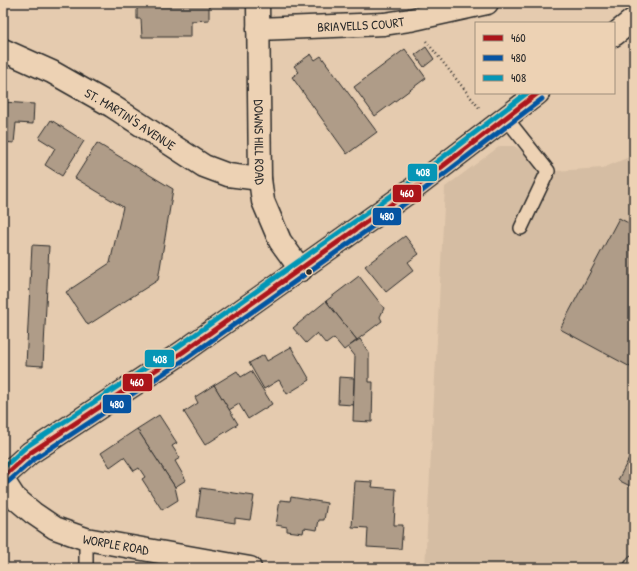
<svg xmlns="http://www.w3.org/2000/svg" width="637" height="571" font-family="'Patrick Hand',sans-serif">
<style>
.built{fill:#d5bda3}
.building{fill:#af9c88;stroke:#2b2b2b}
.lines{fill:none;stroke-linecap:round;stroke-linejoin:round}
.lane-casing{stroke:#2b2b2b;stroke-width:16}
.street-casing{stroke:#2b2b2b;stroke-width:25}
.secondary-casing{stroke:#2b2b2b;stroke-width:25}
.path{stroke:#2b2b2b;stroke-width:2.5;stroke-dasharray:1 3;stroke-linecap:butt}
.lane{stroke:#edd2b4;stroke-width:13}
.street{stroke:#edd2b4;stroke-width:22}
.secondary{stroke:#edd2b4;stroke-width:22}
.bus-1-casing{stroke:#edd2b4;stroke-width:8}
.bus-2-casing{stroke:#edd2b4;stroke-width:8}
.bus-3-casing{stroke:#edd2b4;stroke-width:8}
.bus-1{stroke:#ac151a;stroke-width:5}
.bus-2{stroke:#0654a2;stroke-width:5}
.bus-3{stroke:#0696b6;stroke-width:5}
.bus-dot{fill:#2b2b2b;stroke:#edd2b4;stroke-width:1.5}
.labels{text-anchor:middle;stroke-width:3.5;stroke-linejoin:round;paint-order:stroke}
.street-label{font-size:13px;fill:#2b2b2b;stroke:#edd2b4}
.line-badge{stroke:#edd2b4;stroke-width:1.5}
.badge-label{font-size:11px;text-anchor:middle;font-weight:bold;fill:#fff}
</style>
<rect width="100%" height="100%" fill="#e5cbaf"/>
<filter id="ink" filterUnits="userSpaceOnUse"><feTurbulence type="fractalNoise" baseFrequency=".025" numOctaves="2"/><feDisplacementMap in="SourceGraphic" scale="8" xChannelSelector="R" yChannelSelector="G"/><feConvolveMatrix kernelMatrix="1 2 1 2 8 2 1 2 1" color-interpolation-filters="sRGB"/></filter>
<g filter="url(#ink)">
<path class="built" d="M500 146H514L555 171 603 168 634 155V568H425L445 187Z"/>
<g class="building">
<path d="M137 3H209V20L191 21V37H142L141 19H137Z"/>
<path d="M426 47 434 59 424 67 415 55Z"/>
<path d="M405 49 426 78 375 116 354 87Z"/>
<path d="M311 54 315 60 321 56 377 132 347 154 292 77 299 72 294 66Z"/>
<path d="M3 102 34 104 33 124 16 123 14 143 3 142Z"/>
<path d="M51 120 84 141 62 176 45 165 55 148 39 138Z"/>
<path d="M97 143 173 189 158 280 88 325 66 292 110 263 123 207 75 178Z"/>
<path d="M619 218 634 226V369L560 329Z"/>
<path d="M405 236 419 254 408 262 414 270 386 292 365 266Z"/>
<path d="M32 245 49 246 43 366 26 365Z"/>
<path d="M359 276 384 308 380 317 382 321 357 340 326 301Z"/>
<path d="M326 301 357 340 344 350 334 338 326 344 317 333 306 343 293 328Z"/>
<path d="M360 339 369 353V382H373L372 422 353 421 355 356 348 347Z"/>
<path d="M291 347 310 380 287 394 279 380 264 389 249 363 264 355 267 361Z"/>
<path d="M237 371 241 377 251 371 272 404 248 419 239 404 229 410 214 385Z"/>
<path d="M339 377 354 378 353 405 338 404Z"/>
<path d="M214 385 238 424 205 445 184 412 198 403 195 397Z"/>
<path d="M159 415 177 443 172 446 180 458 175 461 186 480 175 487 137 429Z"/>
<path d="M137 429 175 487 178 500 162 510 142 479 145 477 139 468 134 471 124 457 110 467 101 453Z"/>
<path d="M634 449V488L618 480Z"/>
<path d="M355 481 373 482 372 487 396 489 394 525H403L401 549 367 547 368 528 352 527Z"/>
<path d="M201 488 254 496 250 520 235 518V523L197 517Z"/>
<path d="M291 497 327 503 324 520H319L317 530 304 528 303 533 287 531V527L276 525 280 500 290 501Z"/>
</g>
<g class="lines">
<defs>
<g id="lane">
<path d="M506 118 548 171 521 228"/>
<path d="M86 539V568"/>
<path d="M630 568 634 562"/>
</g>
<g id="street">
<path id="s1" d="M258 3 260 179 263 201 280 241 301 270"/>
<path id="s2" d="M258 29 384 24 410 20 487 3"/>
<path id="s3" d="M3 50 52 72 112 106 204 166 228 175 260 179"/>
<path id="s4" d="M3 480 14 497 33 513 55 528 86 539 250 568"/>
</g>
<g id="secondary">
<path d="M614 35 634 19"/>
<path d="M3 477 30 453 183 352 413 189 538 93"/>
</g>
</defs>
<use href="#lane" class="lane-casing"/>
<use href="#street" class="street-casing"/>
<use href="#secondary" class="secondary-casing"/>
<path class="path" d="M426 41 480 109"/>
<use href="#lane" class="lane"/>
<use href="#street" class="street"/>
<use href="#secondary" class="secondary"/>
<defs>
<path id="bus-1" d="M3 477 30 453 183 352 413 189 538 93"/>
<path id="bus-2" d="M8 482 34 459 187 358 417 195 542 99"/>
<path id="bus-3" d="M3 468 26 447 179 346 409 183 527 93"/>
</defs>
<use href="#bus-1" class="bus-1-casing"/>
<use href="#bus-2" class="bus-2-casing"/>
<use href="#bus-3" class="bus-3-casing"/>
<use href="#bus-1" class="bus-1"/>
<use href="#bus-2" class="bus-2"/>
<use href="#bus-3" class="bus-3"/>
</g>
</g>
<circle class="bus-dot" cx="309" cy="272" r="3.5"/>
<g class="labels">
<g class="street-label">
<text dy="5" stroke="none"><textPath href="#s2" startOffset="103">BRIAVELLS COURT</textPath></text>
<text dy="5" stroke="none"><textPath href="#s3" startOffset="145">ST. MARTIN'S AVENUE</textPath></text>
<text dy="5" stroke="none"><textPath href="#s1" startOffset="139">DOWNS HILL ROAD</textPath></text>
<text dy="5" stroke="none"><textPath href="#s4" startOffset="135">WORPLE ROAD</textPath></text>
</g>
</g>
<g class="line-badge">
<rect x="407" y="163" width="31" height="19" rx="4" fill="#0696b6"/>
<rect x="392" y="184" width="30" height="19" rx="4" fill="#ac151a"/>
<rect x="372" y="207" width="30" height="19" rx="4" fill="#0654a2"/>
<rect x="144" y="349" width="31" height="19" rx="4" fill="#0696b6"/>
<rect x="122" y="373" width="31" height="19" rx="4" fill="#ac151a"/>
<rect x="102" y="394" width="30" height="20" rx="4" fill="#0654a2"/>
</g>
<g class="badge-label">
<text x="423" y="176">408</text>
<text x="407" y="197">460</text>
<text x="387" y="220">480</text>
<text x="160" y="363">408</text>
<text x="137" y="386">460</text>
<text x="117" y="408">480</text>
</g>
<rect width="637" height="571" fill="none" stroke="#edd2b4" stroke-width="16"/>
<rect x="8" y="8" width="621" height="555" fill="none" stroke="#2b2b2b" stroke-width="1.5" filter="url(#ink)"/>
<rect x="475" y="22" width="140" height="72" fill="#edd2b4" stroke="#9f8f7d"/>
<rect x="483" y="35" width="20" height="6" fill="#ac151a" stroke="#9f8f7d"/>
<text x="511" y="42" font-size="12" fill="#2b2b2b">460</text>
<rect x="483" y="55" width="20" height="6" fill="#0654a2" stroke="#9f8f7d"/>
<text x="511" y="62" font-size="12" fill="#2b2b2b">480</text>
<rect x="483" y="75" width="20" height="6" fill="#0696b6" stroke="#9f8f7d"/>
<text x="511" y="82" font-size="12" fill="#2b2b2b">408</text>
</svg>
